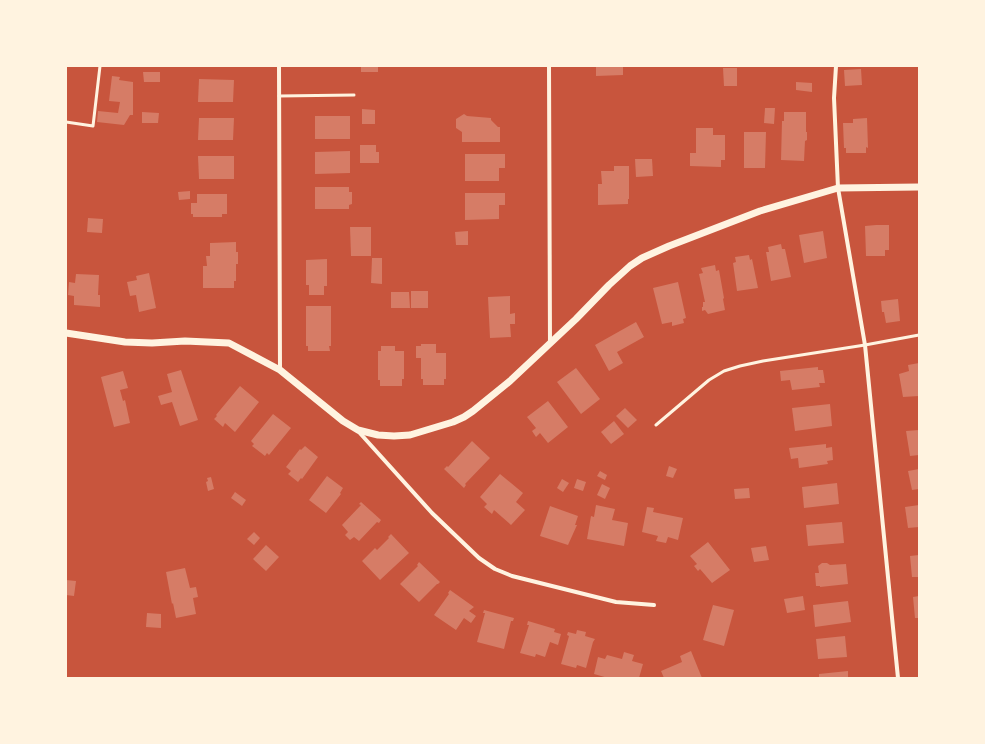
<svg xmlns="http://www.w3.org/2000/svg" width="985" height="744" font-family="'Open Sans',sans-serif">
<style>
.building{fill:#d67c66}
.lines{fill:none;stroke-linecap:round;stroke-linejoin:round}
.service{stroke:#fff3e0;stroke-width:3}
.minor{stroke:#fff3e0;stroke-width:4}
.tertiary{stroke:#fff3e0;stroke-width:7}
</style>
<rect width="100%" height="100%" fill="#c8553d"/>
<g class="building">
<rect x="361" y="66" width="17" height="6"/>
<path d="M596 66H623V75L596 76Z"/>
<path d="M723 68H737V86H724Z"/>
<path d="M861 69 862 85 845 86 844 70Z"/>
<path d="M143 72H160V82H144Z"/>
<path d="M112 76 120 77 119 80 133 82V115H130L124 125 97 122 98 111 118 113 120 102 109 101Z"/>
<path d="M199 79 234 80 233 102H198Z"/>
<path d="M796 82 812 83V92L796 90Z"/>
<path d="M765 108H775L774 124 764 123Z"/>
<path d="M362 109 375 110V124H362Z"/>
<path d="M142 112 159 113 158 123H142Z"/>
<path d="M784 112H806V132H807V140L805 141 804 161 781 160 782 121H784Z"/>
<path d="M464 114 467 116 491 118V120L498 127H500V142H462V132L456 128V119Z"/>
<rect x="315" y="116" width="35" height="23"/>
<path d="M199 118H234L233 140H198Z"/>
<path d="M867 118 868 148 866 147V153H846V148H844L843 123H853V119Z"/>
<path d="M696 128H713V135H725V160H721V167L690 166V153H696Z"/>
<path d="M744 132H766L765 168H744Z"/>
<path d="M360 145H376V152H379V163H360Z"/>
<path d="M350 151V173L315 174V152Z"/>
<path d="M465 154H505V168H499V181H465Z"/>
<path d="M198 156H234V179H199Z"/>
<path d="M635 159H652L653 176 636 177Z"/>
<path d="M614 166H629V199H628V204L598 205V184H602L601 171H614Z"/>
<path d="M315 187H349V192H352V204L349 205V209H315Z"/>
<path d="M190 191V199L179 200 178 192Z"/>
<path d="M465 193H505V205H499V219L465 220Z"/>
<path d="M197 194H227V214H222V217H193V214H191V203H197Z"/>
<path d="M88 218 103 219 102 233 87 232Z"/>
<path d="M876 225H889V250H885V256H866L865 226Z"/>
<path d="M350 227H371V256H351Z"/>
<path d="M468 231V245H456L455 232Z"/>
<path d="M823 231 827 258 804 263 799 235Z"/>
<path d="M236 242V252H238V264H236V281H234V288H203V266H207L206 256H210V243Z"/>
<path d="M781 244 782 249H785L791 277 771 281 766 252H769L768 247Z"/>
<path d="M749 255 750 260 752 259 758 288 737 291 733 263 736 262 735 257Z"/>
<path d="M372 258H382V284L371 283Z"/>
<path d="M327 259V286H324V295H309V285H306V260Z"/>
<path d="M715 265 716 271 719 270 724 298 723 299 725 310 708 314 705 310 702 311V307H703V302H705L699 274 703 273 701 268Z"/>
<path d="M149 273 156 308 139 312 136 295 130 296 127 282 137 280 136 276Z"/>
<path d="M76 274 99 275 98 295H100V307L74 305V296L68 295 69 282 75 283Z"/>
<path d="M678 282 686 318 683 319 684 323 672 326V322L662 324 653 288Z"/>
<rect x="411" y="291" width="17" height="17"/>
<path d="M391 292H409L410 308H391Z"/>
<path d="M510 296V314L515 313V324H510L511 337 490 338 488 297Z"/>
<path d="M898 299 900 321 886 323 884 312H882L881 301Z"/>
<path d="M306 306H331V346H329L330 351H308V346H306Z"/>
<path d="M636 322 644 337 617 352 623 363 609 371 595 345Z"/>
<path d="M421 344H436V353H446V379H444V385H423V379H421V358H416V346H421Z"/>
<path d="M381 346H395V351H404V379H402V386H380V380H378V351H381Z"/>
<path d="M919 363V396L903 397 899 374 909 371 908 365Z"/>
<path d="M818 367V370H823L825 383H819L820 387 792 390 790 380 781 381 780 371Z"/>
<path d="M576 368 600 399 581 414 557 382Z"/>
<path d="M181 370 198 420 180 426 172 402 161 405 158 396 172 392 167 374Z"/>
<path d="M123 371 128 388 120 390 123 401 125 400 130 423 114 427 101 377Z"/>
<path d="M240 386 259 402 235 432 225 423 223 427 214 419 217 416 216 415Z"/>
<path d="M548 401 568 427 548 443 540 433 536 437 532 431 536 428 527 417Z"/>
<path d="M830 404 832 426 795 431 792 408Z"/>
<path d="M625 408 637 420 628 428 616 416Z"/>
<path d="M273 414 291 428 269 455 267 453 265 456 252 446 254 444 251 441Z"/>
<path d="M614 421 624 434 611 444 601 432Z"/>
<path d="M919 430V455L910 456 906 431Z"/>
<path d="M472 441 490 458 465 484 466 485 464 488 444 469 447 466 448 467Z"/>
<path d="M826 444V448L832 447 833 460 827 461 828 464 799 468 798 458 791 459 789 448Z"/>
<path d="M305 446 318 457 302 479 301 478 298 482 288 474 291 471 286 467 300 449 301 450Z"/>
<path d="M669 466 677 469 673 478 666 476Z"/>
<path d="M919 469V489L912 490 908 471Z"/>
<path d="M600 471 607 475 605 480 597 476Z"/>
<path d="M500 474 523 493 516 502 525 510 511 525 494 510 492 514 484 507 487 504 480 497Z"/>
<path d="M327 476 343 488 340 493 341 494 326 513 309 500Z"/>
<path d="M211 477 214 489 208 491 206 482 208 481 207 478Z"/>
<path d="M562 479 569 483 563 492 557 488Z"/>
<path d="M577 479 586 482 583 491 574 488Z"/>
<path d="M837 483 839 504 804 508 802 487Z"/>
<path d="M602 484 610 488 605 499 597 495Z"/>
<path d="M749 488 750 498 735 499 734 489Z"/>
<path d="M235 492 246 500 242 506 231 498Z"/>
<path d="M361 502 381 520 379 523 377 522 359 541 354 537 350 540 345 535 348 532 342 525 361 505 359 504Z"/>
<path d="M596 505 615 509 612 520 628 523 624 546 587 539 591 516 594 517Z"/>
<path d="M919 505V527L908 528 905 507Z"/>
<path d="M550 506 578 516 575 525H577L568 545 540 536Z"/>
<path d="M647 507 654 508 653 512 683 518 678 540 668 537 666 543 656 541 658 536 642 532Z"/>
<path d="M842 522 844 543 808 546 806 525Z"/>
<path d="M254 532 260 538 254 545 247 539Z"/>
<path d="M391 534 409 553 380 580 362 561 375 548 377 550 389 538 388 537Z"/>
<path d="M708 542 730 570 712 583 700 569 698 571 694 566 697 564 690 556Z"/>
<path d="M266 545 279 557 266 571 253 559Z"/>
<path d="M766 546 769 560 754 562 751 548Z"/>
<path d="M919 555V577H912L910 556Z"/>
<path d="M419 562 440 582 438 584H437L419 602 400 584 418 566 417 565Z"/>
<path d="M822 563H827L830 565 846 564 848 584 820 587V586H816L815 573H819L818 566Z"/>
<path d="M185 568 190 588 196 587 198 597 193 598 196 614 176 618 173 603 172 604 166 572Z"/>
<path d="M66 580 76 581 74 596 66 595Z"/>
<path d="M450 590 474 607 469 611 476 616 471 623 464 618 456 630 434 615 449 594 448 593Z"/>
<path d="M803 596 805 610 787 613 784 599Z"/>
<path d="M919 596V618H915L913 597Z"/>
<path d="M848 601 851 622 815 627 813 605Z"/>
<path d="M713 605 734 610 724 646 703 640Z"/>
<path d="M484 610 514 618 513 621H511L504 649 477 642 485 613H483Z"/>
<path d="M147 613 161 614V628L146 627Z"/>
<path d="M528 621 555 629 554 632 561 634 558 645 550 642 545 657 536 654 535 657 520 653 529 625H527Z"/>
<path d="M577 630 586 632 585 636 595 639 593 642 586 668 577 665 576 668 561 664 569 636 567 635 568 632 576 634Z"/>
<path d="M845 636 847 657 818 659 816 639Z"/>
<path d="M691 651 702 678H664L661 671 682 662 680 656Z"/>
<path d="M624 652 634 655 632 661 643 664 639 678H608L594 674 598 657 605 659 607 655 622 659Z"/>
<path d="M848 671V678H819V674Z"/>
</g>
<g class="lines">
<g class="service">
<path d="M279 96 354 95"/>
<path d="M66 122 93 126 100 66"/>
<path d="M656 425 709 380 724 371 740 366 763 361 865 345 919 335"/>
</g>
<g class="minor">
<path d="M279 66 280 370"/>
<path d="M549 66 550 344"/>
<path d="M836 66 834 98 838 188 865 345 898 678"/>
<path d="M358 431 432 513 479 558 495 569 512 576 616 602 654 605"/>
</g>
<path class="tertiary" d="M66 333 125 342 152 343 185 341 229 343 280 370 343 421 358 430 378 435 394 436 410 435 453 422 464 417 473 411 510 381 576 319 609 285 630 266 642 258 669 246 760 211 838 188 919 187"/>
</g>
<rect width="985" height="744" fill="none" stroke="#fff3e0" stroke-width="134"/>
</svg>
